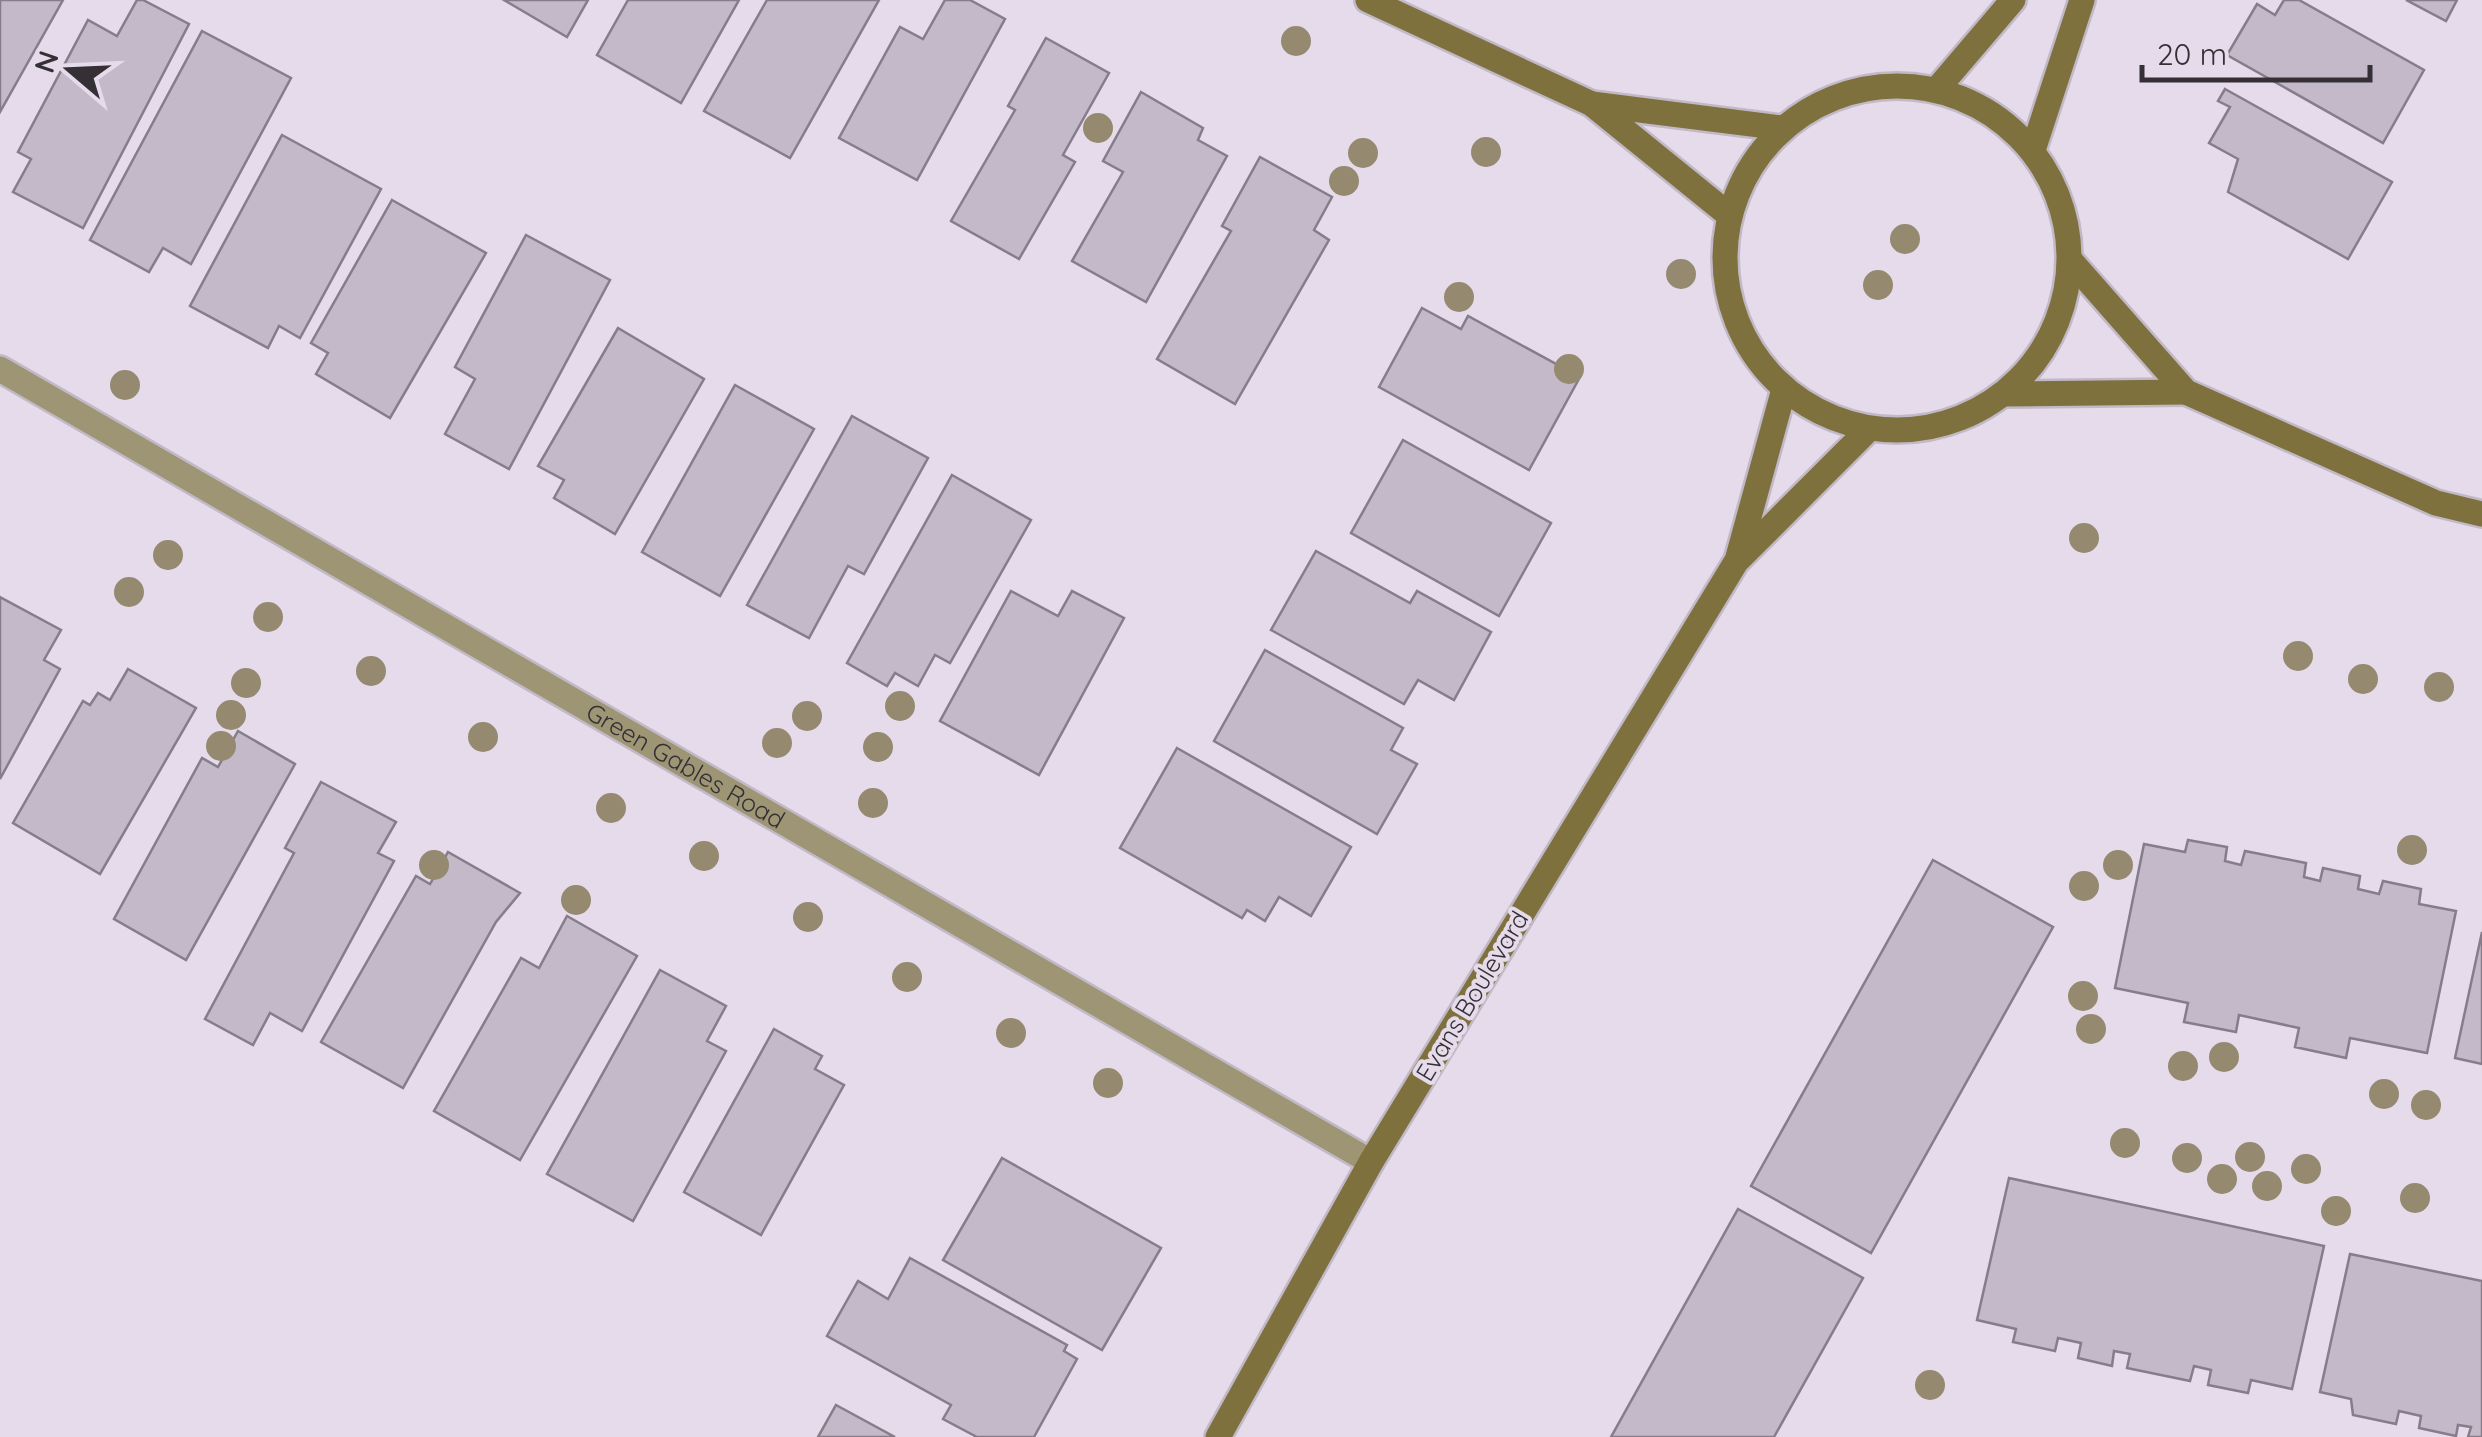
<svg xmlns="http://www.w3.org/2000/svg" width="2482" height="1437" font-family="Quicksand,sans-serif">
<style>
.building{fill:#c3b9c8;stroke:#867d8b;stroke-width:2.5}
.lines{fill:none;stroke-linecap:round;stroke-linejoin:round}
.street-casing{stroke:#c2b9c7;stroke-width:30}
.secondary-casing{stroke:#c2b9c7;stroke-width:30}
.street{stroke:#9e9574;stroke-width:25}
.secondary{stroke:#7f713e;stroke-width:25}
.tree{fill:#95896f}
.labels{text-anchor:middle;stroke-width:8;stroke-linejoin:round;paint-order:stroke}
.street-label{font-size:25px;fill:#343036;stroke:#e5dbeb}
</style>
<rect width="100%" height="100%" fill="#e5dbeb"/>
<g class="building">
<path d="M0 0H63L0 112Z"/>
<path d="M137 0H143L189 24 83 228 13 192 31 159 18 152 88 20 117 36Z"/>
<path d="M504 0H588L567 37Z"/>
<path d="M628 0H739L681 103 597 55Z"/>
<path d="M767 0H879L790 158 704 111Z"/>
<path d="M945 0H970L1005 19 917 180 839 138 900 27 923 39Z"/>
<path d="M2284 0H2299L2424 70 2383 143 2227 55 2257 4 2275 15Z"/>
<path d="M2406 0H2457L2446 21Z"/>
<path d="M202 31 291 78 191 264 163 248 149 272 90 240Z"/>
<path d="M1046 38 1109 73 1063 155 1075 162 1019 259 951 221 1015 110 1008 106Z"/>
<path d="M2225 89 2392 182 2348 259 2228 192 2238 159 2209 143 2230 107 2218 101Z"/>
<path d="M1141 92 1203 128 1198 140 1227 156 1146 302 1072 261 1123 172 1103 161Z"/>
<path d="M282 135 381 189 300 338 279 326 268 348 190 306Z"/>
<path d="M1260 157 1332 197 1314 230 1329 240 1235 404 1157 359 1231 231 1222 226Z"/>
<path d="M392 200 486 253 390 418 316 374 328 353 311 343Z"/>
<path d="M526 235 610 280 509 469 445 434 475 379 455 367Z"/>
<path d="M1422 308 1461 329 1468 316 1580 377 1529 470 1379 387Z"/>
<path d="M618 328 704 379 615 534 554 498 564 480 538 466Z"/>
<path d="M735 385 814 429 720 596 642 552Z"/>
<path d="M852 416 928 458 864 574 848 566 809 638 747 605Z"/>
<path d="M1403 440 1551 523 1499 616 1351 533Z"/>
<path d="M952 475 1031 520 950 663 935 655 918 686 895 673 887 686 847 663Z"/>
<path d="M1316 551 1410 603 1417 591 1491 632 1454 700 1418 680 1404 704 1271 630Z"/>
<path d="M1011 591 1058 616 1072 591 1124 618 1039 775 940 721Z"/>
<path d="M0 597 61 630 44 660 60 669 0 779Z"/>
<path d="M1265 650 1403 728 1391 750 1417 764 1377 834 1214 741Z"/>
<path d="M128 669 196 708 100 874 13 823 83 701 90 705 98 693 110 700Z"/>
<path d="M238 731 295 764 186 960 114 919 202 758 218 767Z"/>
<path d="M1177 748 1351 847 1311 916 1279 897 1265 921 1247 910 1242 918 1120 848Z"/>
<path d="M321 782 396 822 378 853 394 861 302 1031 270 1013 253 1045 205 1019 294 853 285 848Z"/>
<path d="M2188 840 2227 847 2225 861 2241 865 2245 851 2306 863 2304 877 2320 881 2323 868 2360 876 2358 889 2379 894 2383 881 2421 889 2419 904 2456 911 2427 1053 2350 1038 2346 1058 2295 1047 2299 1028 2239 1015 2236 1032 2184 1022 2188 1003 2115 988 2144 844 2185 852Z"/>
<path d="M448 852 520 893 496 922 403 1088 321 1042 416 876 430 884Z"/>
<path d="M1933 860 2053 927 1871 1253 1751 1186Z"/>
<path d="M567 916 637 956 520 1160 434 1111 521 958 539 968Z"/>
<path d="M2482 932V1064L2455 1058Z"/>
<path d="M660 970 726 1006 707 1041 726 1051 633 1221 547 1174Z"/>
<path d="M774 1029 822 1056 815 1069 844 1085 761 1235 684 1192Z"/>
<path d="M1002 1158 1161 1248 1102 1350 943 1260Z"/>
<path d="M2009 1178 2324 1246 2292 1389 2251 1380 2248 1393 2208 1385 2211 1370 2194 1366 2190 1381 2127 1368 2130 1354 2114 1351 2112 1366 2078 1358 2081 1343 2058 1338 2055 1351 2013 1342 2016 1329 1977 1320Z"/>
<path d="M1738 1209 1863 1278 1774 1437H1611Z"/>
<path d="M2350 1254 2482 1281V1437H2468L2471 1427 2458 1425 2456 1436 2419 1428 2421 1416 2399 1411 2396 1424 2353 1415 2351 1399 2320 1392Z"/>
<path d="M910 1258 1067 1345 1064 1351 1077 1359 1034 1437H977L943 1419 951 1405 827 1336 858 1281 888 1299Z"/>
<path d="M836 1405 895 1437H818Z"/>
</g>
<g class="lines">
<defs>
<g id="street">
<path id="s1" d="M0 369 1371 1162"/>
</g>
<g id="secondary">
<path d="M1368 0 1592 104 1729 215"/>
<circle cx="1897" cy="258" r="172"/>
<path d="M1938 88 2013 0"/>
<path d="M1592 104 1782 128"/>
<path d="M2033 150 2082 0"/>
<path d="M2070 260 2186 392 2436 503 2482 514"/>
<path d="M2004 394 2186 392"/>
<path d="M1738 557 1784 389"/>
<path d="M1218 1437 1371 1162 1736 562 1869 429"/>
</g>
</defs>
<use href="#street" class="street-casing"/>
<use href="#secondary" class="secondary-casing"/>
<use href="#street" class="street"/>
<use href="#secondary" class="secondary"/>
</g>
<g class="tree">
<circle cx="1296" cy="41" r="15"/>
<circle cx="1098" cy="128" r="15"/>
<circle cx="1486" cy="152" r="15"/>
<circle cx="1363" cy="153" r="15"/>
<circle cx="1344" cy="181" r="15"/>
<circle cx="1905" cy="239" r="15"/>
<circle cx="1681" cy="274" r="15"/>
<circle cx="1878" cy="285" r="15"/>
<circle cx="1459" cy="297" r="15"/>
<circle cx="1569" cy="369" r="15"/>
<circle cx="125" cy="385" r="15"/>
<circle cx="2084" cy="538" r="15"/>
<circle cx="168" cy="555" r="15"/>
<circle cx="129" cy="592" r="15"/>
<circle cx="268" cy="617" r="15"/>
<circle cx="2298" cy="656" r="15"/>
<circle cx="371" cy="671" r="15"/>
<circle cx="2363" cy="679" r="15"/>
<circle cx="246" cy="683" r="15"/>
<circle cx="2439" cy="687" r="15"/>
<circle cx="900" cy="706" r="15"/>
<circle cx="231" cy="715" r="15"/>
<circle cx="807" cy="716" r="15"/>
<circle cx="483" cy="737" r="15"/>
<circle cx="777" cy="743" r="15"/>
<circle cx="221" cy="746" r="15"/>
<circle cx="878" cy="747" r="15"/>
<circle cx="873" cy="803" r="15"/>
<circle cx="611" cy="808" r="15"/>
<circle cx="2412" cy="850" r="15"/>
<circle cx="704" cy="856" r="15"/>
<circle cx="434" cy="865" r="15"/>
<circle cx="2118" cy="865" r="15"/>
<circle cx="2084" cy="886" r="15"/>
<circle cx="576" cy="900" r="15"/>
<circle cx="808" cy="917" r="15"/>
<circle cx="907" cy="977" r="15"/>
<circle cx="2083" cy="996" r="15"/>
<circle cx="2091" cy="1029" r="15"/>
<circle cx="1011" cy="1033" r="15"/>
<circle cx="2224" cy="1057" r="15"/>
<circle cx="2183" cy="1066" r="15"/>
<circle cx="1108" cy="1083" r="15"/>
<circle cx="2384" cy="1094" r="15"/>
<circle cx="2426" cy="1105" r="15"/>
<circle cx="2125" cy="1143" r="15"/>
<circle cx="2250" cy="1157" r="15"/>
<circle cx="2187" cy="1158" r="15"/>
<circle cx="2306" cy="1169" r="15"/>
<circle cx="2222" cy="1179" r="15"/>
<circle cx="2267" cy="1186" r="15"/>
<circle cx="2415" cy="1198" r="15"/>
<circle cx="2336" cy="1211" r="15"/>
<circle cx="1930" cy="1385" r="15"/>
</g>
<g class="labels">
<g class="street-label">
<text dy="9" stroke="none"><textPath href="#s1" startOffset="792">Green Gables Road</textPath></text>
<text transform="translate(1472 996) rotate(-59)" y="9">Evans Boulevard</text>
</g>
</g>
<g transform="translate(70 70) rotate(289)" stroke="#e5dbeb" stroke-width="8" paint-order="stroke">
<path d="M0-8L18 38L0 25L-18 38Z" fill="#343036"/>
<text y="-15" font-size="28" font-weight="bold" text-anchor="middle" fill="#343036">N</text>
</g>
<path d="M2142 65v15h228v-15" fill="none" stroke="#343036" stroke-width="5"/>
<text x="2157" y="65" font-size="30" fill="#343036" stroke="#e5dbeb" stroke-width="8" paint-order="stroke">20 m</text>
</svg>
